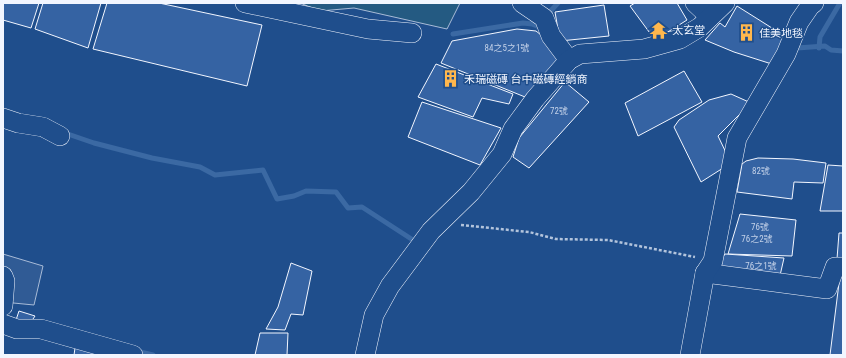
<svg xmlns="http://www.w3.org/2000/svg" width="846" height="358" font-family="'Roboto Condensed','Noto Sans TC',sans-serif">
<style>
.green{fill:#245a82;stroke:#a8bbd7}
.parking{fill:#305b95;stroke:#a8bbd7}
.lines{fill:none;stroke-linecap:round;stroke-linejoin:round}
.stream{stroke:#3b69a3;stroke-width:5}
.building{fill:#3563a3;stroke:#f2f6ff}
.minor-casing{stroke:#f2f6ff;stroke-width:20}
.path{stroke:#b3c4dc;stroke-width:2.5;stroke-dasharray:3 2;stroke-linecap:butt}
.minor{stroke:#1f4e8c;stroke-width:19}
.labels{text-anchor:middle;stroke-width:3;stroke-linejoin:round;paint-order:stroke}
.number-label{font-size:9px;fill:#c3d1e8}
.poi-label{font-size:11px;fill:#f2f6ff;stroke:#1f4e8c;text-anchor:start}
</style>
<rect width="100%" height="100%" fill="#1f4e8c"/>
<path class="green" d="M300 3H460L447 29 354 8 320 11Z"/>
<path class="parking" d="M3 254 43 266 34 305 3 302Z"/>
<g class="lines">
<g class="stream">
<path d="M547 15 558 3"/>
<path d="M453 34 523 23 532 24 542 28"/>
<path d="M797 48 825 46 831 50 843 51"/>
<path d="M819 48 820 37 840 3"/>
<path d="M62 132 94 143 152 158 200 167 215 175 263 170 277 199 294 196 306 191 336 192 348 208 362 207 416 242"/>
<path d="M136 351 153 355"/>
</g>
</g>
<g class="building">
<path d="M3 3H39L31 28 3 20Z"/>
<path d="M43 3H101L88 48 35 29Z"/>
<path d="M107 3H159L262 25 247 86 93 49Z"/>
<path d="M635 3H677L687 20 655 40 630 6Z"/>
<path d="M604 5 609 36 560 41 555 12Z"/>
<path d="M737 6 791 40 778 66 734 52 705 40 720 23 725 27Z"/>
<path d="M517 29 536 31 550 42 559 55 542 92 530 99 441 63 452 41Z"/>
<path d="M436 64 513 94 509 104 482 98 473 117 418 97Z"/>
<path d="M684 71 702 102 638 136 625 103Z"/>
<path d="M565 82 589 102 529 168 513 157 519 138Z"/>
<path d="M731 94 751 103 718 136 731 163 701 182 674 127 679 120 709 100Z"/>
<path d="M422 102 501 128 480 165 408 137Z"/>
<path d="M758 158 793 159 826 163 823 183 794 182 792 199 737 192 742 164 746 161Z"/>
<path d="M828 165 843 166V211H820Z"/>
<path d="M740 214 796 220 792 256 728 254Z"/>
<path d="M839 233H843V260L837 259Z"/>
<path d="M725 254 784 258 779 280 718 272V264Z"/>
<path d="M291 263 312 271 303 315 291 314 285 330 266 329 278 307Z"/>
<path d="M841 267H843V355H830Z"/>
<path d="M19 311 35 316 29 325 16 320Z"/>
<path d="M260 333H288L287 355H255Z"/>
<path d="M75 348 108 355H74Z"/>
</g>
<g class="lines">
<defs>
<g id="minor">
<path d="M245 3 368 29 412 33"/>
<path d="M522 3 544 18 551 36 569 60"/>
<path d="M695 3 710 17"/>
<path d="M3 118 18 123 43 127 60 136"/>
<path d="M705 273 827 289 835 267H843"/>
<path d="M3 276 5 281 3 306"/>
<path d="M3 324 17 329H41L133 355"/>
<path d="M365 355 374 315 390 286 431 231 471 192 502 154 513 129 535 99 569 60 580 54 644 49 680 39 700 27 725 3"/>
<path d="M690 355 705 273 713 261 737 138 786 54 799 22 810 6 814 3"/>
</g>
</defs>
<use href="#minor" class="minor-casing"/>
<path class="path" d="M461 225 529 232 556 239 608 240 695 257"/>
<use href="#minor" class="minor"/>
</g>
<defs>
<symbol id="temple-bare" viewBox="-9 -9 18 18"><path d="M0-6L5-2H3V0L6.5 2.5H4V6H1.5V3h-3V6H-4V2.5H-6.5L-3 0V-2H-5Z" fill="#ffb74d" stroke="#1f4e8c" stroke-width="2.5" paint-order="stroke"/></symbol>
<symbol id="building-bare" viewBox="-9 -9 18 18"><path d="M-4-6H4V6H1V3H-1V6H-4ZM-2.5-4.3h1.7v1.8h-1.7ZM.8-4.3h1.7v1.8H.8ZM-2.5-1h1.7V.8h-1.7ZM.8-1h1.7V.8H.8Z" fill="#ffb74d" stroke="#1f4e8c" stroke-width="2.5" paint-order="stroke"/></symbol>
</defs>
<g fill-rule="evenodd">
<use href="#temple-bare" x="646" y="18" width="25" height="25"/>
<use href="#building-bare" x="734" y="20" width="25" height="25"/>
<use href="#building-bare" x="438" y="66" width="25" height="25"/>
</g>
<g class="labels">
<g class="number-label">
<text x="507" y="51">84之5之1號</text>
<text x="559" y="114">72號</text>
<text x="761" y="174">82號</text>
<text x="760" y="230">76號</text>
<text x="757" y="242">76之2號</text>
<text x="761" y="269">76之1號</text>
</g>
<g class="poi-label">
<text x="672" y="34">太玄堂</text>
<text x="759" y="37">佳美地毯</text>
<text x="464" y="83">禾瑞磁磚 台中磁磚經銷商</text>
</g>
</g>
<rect width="846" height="358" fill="none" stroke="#f2f6ff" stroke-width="8"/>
</svg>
